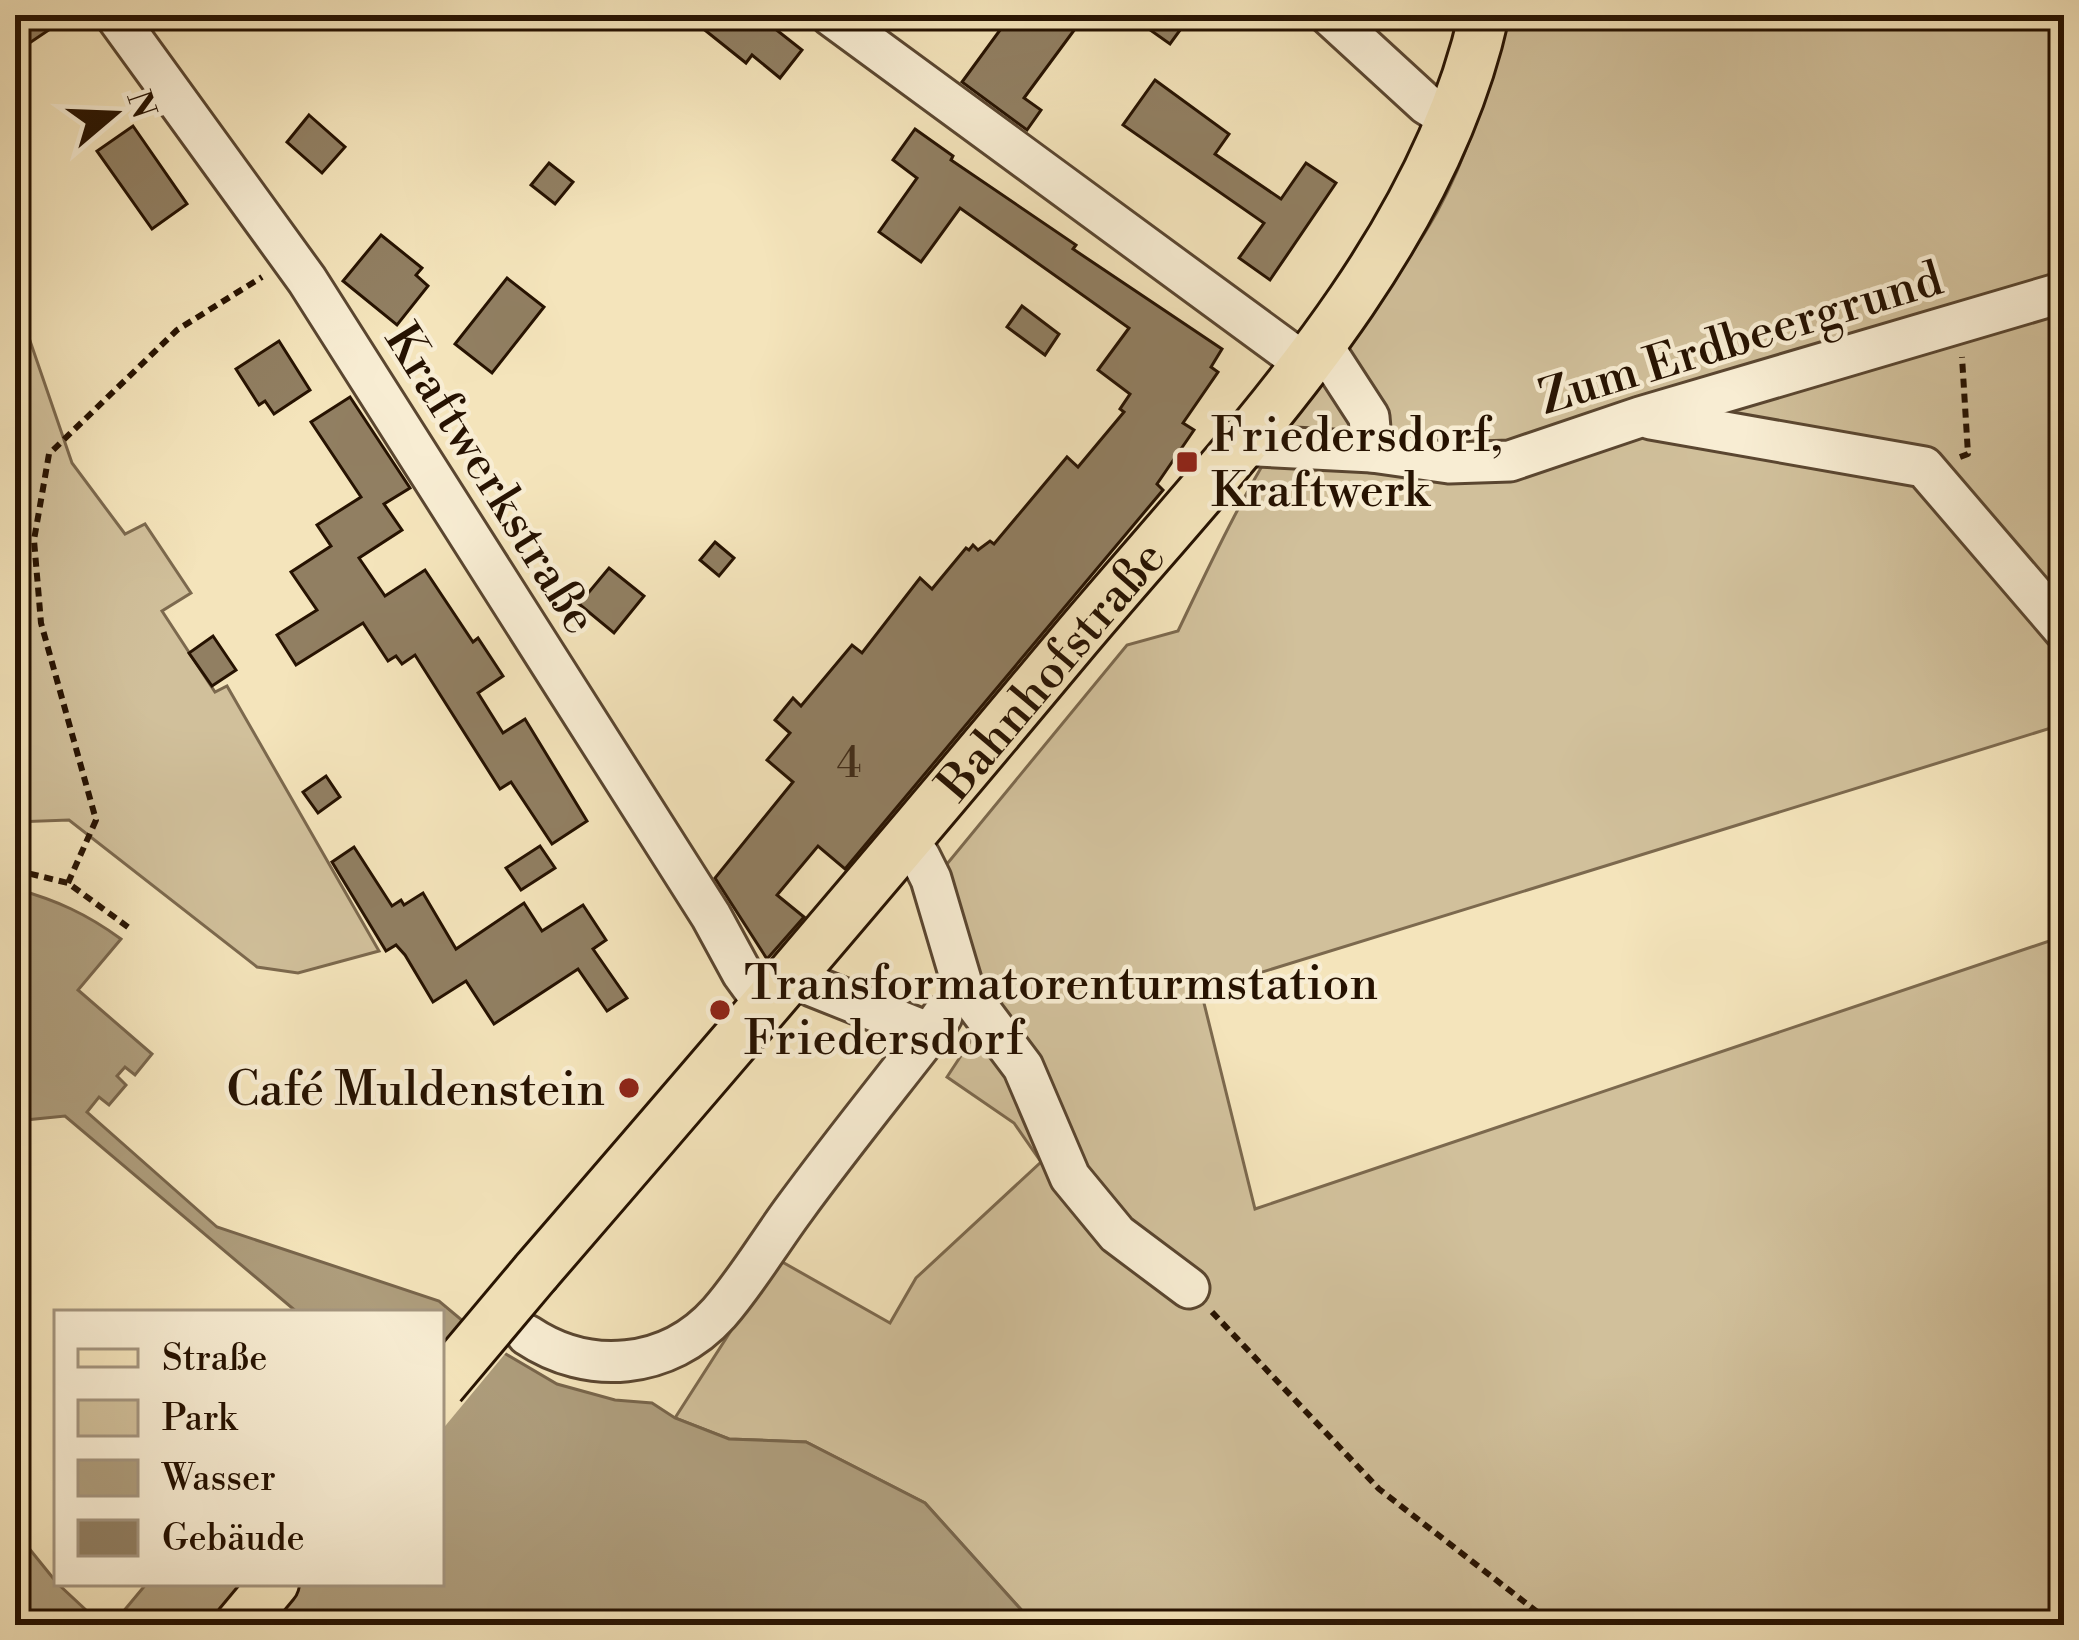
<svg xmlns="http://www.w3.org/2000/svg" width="2079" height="1640" font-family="'Libre Bodoni',serif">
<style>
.green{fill:#d1c09b;stroke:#7c694e;stroke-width:3}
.water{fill:#ae9d7c;stroke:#78654b;stroke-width:3}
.pier{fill:#f4e4bb}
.building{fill:#917f62;stroke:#261201;stroke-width:3}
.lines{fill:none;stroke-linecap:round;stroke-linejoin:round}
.minor-casing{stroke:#5a4630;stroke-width:45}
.major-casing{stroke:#261201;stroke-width:54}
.path{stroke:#261201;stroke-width:6;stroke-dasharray:9 6;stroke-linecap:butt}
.minor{stroke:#f8edd3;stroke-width:39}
.major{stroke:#f4e4bb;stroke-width:48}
.major-bridge-casing{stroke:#261201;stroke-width:54;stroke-linecap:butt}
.major-bridge{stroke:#f4e4bb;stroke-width:48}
.poi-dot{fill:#8f2418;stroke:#f8edd3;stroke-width:4.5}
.labels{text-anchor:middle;stroke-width:9;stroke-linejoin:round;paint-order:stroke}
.number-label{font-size:42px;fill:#412d19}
.street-label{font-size:48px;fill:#261201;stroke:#f8edd3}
.poi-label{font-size:48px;fill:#261201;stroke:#f8edd3;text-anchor:start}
</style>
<rect width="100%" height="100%" fill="#f4e4bb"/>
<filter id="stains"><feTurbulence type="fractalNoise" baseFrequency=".00167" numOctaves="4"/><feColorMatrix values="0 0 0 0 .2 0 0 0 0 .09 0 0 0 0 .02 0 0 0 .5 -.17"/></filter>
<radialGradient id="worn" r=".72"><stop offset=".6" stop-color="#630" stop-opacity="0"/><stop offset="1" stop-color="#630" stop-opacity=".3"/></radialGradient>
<g class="green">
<path d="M1509 15H2064V724L1201 991 1255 1209 2064 936V1625H1035L925 1503 806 1442 729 1439 675 1418 777 1259 890 1323 916 1278 1041 1162 1014 1123 947 1077 991 1010 942 870 1127 645 1178 631C1212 560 1246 487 1290 421 1337 350 1395 287 1437 212 1471 150 1489 83 1509 15Z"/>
<path d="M15 308 27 332 72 463 125 534 145 524 191 593 162 611 215 692 227 686 379 951 298 973 257 967 69 820 15 822Z"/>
</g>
<g class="water">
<path d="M16 889C56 900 87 914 121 939L78 990 152 1054 135 1075 125 1067 117 1076 126 1085 109 1105 99 1097 87 1112 217 1227 439 1301 494 1347 557 1384 615 1400 652 1403 675 1418 729 1439 806 1442 925 1503 1035 1625H266L301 1583H441V1313H298L65 1116 15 1121Z"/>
<path d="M15 1531 57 1583 102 1625H15Z"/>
<path d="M147 1583H247L211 1625H112Z"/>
</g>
<path class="pier" d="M498 1342 509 1349 441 1431V1359Z"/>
<g class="building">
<path d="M15 15H71L28 44 15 25Z"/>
<path d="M686 15H784L774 28 802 50 780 78 752 55 746 63Z"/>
<path d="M1011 15H1056L1075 29 1024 98 1041 110 1027 130 962 82Z"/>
<path d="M1129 15H1191L1170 44Z"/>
<path d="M1155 80 1229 134 1215 154 1281 199 1306 163 1336 183 1270 280 1239 258 1264 223 1123 125Z"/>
<path d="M309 115 345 147 322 173 287 142Z"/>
<path d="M133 126 187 204 152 229 97 151Z"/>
<path d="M915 129 953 156 951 160 1076 245 1073 249 1222 349 1211 367 1218 372 1183 423 1194 430 1157 484 1163 490 845 869 818 846 777 895 804 917 767 959 715 878 793 782 767 760 790 733 775 720 793 698 801 706 852 645 862 653 920 578 932 589 966 548 969 550 973 545 978 550 990 541 994 544 1067 457 1078 467 1124 412 1120 409 1130 394 1098 370 1129 328 960 208 921 262 879 232 917 178 893 160Z"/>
<path d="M549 163 573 182 555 204 531 185Z"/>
<path d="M381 235 422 268 416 275 428 286 397 325 343 281Z"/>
<path d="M507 278 544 307 492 373 455 344Z"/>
<path d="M1022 306 1059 334 1045 355 1007 327Z"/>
<path d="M279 341 310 390 274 414 265 401 259 405 236 369Z"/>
<path d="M350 397 410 488 384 504 402 530 359 558 385 596 425 570 473 642 478 638 503 676 478 693 503 733 525 719 587 821 552 844 511 782 500 789 415 655 402 664 396 656 388 661 363 623 296 665 277 635 317 610 291 572 331 546 317 525 361 497 311 422Z"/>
<path d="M715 542 734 558 719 576 700 560Z"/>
<path d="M609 568 644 596 614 633 579 604Z"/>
<path d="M213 636 236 670 212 686 189 653Z"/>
<path d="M326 776 340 797 318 813 303 792Z"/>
<path d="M540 846 555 868 521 890 506 868Z"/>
<path d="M354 847 392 906 401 900 404 905 423 893 456 949 524 903 542 931 583 905 606 940 593 949 627 998 607 1011 578 969 494 1024 466 981 433 1002 405 955 396 945 386 951 332 862Z"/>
</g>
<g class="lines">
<defs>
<g id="minor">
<path d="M115 15 307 280 711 916 742 973 766 1006"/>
<path d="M830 15 1304 363"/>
<path d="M1329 15 1426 104 1453 121"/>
<path d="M1321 343 1369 417 1372 452"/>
<path d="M1651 419 1924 467 2064 630"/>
<path d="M1238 445 1372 452 1449 463 1510 461 1640 417 2064 292"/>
<path d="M904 844 920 857 931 879 963 987 1023 1067 1070 1177 1117 1234 1189 1288"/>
<path d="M795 973 812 986 930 1033 942 1016"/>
<path d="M527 1335C588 1376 668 1370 719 1313 747 1281 769 1243 795 1208 838 1149 885 1091 930 1033"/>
</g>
<g id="major">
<path id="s1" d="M536 1272C716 1064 895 855 1071 644 1227 458 1430 259 1484 15"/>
<path d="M239 1625 274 1583"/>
</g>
</defs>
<use href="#minor" class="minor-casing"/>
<use href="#major" class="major-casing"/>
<g class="path">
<path d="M1960 457 1968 454 1962 357"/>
<path d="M15 870 68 883 132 930"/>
<path d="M68 883 96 820 41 623 34 540 49 454 177 330 262 277"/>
<path d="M1212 1312 1379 1489 1554 1625"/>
</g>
<use href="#minor" class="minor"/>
<use href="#major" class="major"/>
<defs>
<path id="major-bridge" d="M441 1385 536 1272"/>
</defs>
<use href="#major-bridge" class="major-bridge-casing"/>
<use href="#major-bridge" class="major-bridge"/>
</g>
<g class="poi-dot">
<rect x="1175" y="450" width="24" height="24" rx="6"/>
<circle cx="720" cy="1010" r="12"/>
<circle cx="629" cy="1088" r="12"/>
</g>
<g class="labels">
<g class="number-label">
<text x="849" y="777">4</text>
</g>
<g class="street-label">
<text transform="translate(1740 337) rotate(-17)" y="17">Zum Erdbeergrund</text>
<text transform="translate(492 478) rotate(58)" y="17">Kraftwerkstraße</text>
<text dy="17" stroke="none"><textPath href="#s1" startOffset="792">Bahnhofstraße</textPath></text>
</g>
<g class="poi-label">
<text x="1211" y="451">Friedersdorf,<tspan x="1211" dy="55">Kraftwerk</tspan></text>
<text x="744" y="999">Transformatorenturmstation<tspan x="744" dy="55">Friedersdorf</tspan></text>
<text x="605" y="1105" text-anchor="end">Café Muldenstein</text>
</g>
</g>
<rect width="2079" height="1640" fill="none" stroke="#f4e4bb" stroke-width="60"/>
<rect x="18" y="18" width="2043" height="1604" fill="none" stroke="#261201" stroke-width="6"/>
<rect x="30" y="30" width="2019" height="1580" fill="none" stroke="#261201" stroke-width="3"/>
<rect x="54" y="1310" width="390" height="276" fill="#f8edd3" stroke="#a4957f" stroke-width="3"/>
<rect x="78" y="1349" width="60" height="18" fill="#f4e4bb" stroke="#a4957f" stroke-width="3"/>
<text x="162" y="1370" font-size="36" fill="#261201">Straße</text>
<rect x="78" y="1400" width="60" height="36" fill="#d1c09b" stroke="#a4957f" stroke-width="3"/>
<text x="162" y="1430" font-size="36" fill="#261201">Park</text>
<rect x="78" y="1460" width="60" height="36" fill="#ae9d7c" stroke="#a4957f" stroke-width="3"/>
<text x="162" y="1490" font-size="36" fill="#261201">Wasser</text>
<rect x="78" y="1520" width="60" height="36" fill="#917f62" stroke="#a4957f" stroke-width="3"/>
<text x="162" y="1550" font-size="36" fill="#261201">Gebäude</text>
<g transform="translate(114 114) rotate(71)" stroke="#f8edd3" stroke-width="9" paint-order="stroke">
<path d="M0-9L21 45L0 30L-21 45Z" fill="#261201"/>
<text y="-18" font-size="33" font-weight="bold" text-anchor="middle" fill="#261201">N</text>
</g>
<rect width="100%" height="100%" filter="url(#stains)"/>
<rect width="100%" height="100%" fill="url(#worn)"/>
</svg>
